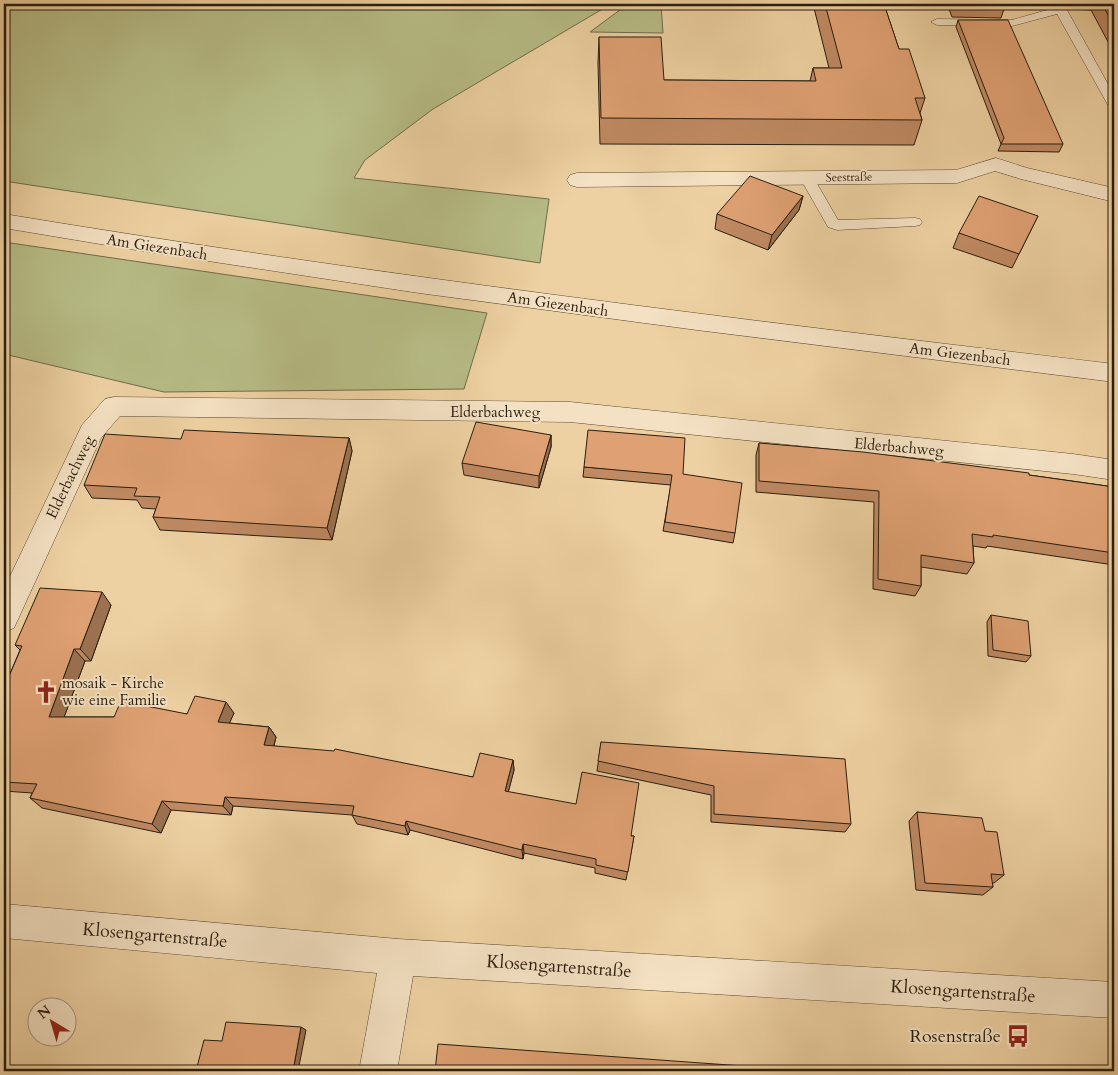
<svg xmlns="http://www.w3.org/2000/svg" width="1118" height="1075" font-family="Cardo,serif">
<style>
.green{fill:#b7bc86;stroke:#706c4a}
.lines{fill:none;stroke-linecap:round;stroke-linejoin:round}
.lane-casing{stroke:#5a4a33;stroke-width:1}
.street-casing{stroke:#5a4a33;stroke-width:1}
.lane{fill:#f4e1c3;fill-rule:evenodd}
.street{fill:#f4e1c3;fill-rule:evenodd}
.wall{fill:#c08a63;stroke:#291d0e}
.shaded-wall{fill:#9c7150;stroke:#291d0e}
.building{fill:#dfa173;stroke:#291d0e}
.labels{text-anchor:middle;stroke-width:4;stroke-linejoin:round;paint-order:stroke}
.far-street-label{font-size:12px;fill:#291d0e;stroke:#f4e1c3}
.street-label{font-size:15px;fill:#291d0e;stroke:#f4e1c3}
.poi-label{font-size:15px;fill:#291d0e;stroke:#f4e1c3;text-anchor:start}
.near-street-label{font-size:18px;fill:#291d0e;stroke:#f4e1c3}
.near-poi-label{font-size:18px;fill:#291d0e;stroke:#f4e1c3;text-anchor:end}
</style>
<rect width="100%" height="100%" fill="#eed1a2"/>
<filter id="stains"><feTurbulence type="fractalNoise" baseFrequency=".004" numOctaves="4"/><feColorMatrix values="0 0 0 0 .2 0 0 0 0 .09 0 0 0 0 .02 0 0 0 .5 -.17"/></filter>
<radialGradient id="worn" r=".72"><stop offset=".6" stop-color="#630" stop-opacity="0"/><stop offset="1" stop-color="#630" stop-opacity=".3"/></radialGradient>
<g class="green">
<path d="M4 4H611L433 109 365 160 354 178 549 199 540 263 4 181Z"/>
<path d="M628 4H661L663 33 590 32Z"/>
<path d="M4 242 487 313 464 389 164 392 4 354Z"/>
</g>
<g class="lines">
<defs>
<g id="lane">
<path d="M1052 4H1062L1067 10 1114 95V109L1108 105 1057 14 1012 26 937 25 931 22 937 19 1012 20 1054 8Z"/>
<path d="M807 174 812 175 838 220 915 218 920 219 922 222 920 225 915 226 837 230 828 227 800 178Z"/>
</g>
<g id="street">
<path d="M996 158 1027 168 1114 188V202L1021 179 995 171 957 183 577 187 570 185 567 180 570 175 577 173 956 170Z"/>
<path d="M4 214C373 275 743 320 1114 364V382L697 330 419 293 142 251 4 228Z"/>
<path d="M114 397 570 402 1073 454 1114 460V480L1073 474 570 422 120 416 101 438 14 628 4 632V589L82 425 105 399Z"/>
<path d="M4 904 398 939 1114 982V1018L413 976 397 1071H359L377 973 4 938Z"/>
</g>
</defs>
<use href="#lane" class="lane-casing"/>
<use href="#street" class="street-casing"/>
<use href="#lane" class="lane"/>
<use href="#street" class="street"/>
</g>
<g class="wall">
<path d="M813 4H884L899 49 925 98 920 113 922 120 914 145 600 144 598 63 599 37 664 80 810 81 813 68H829Z"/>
<path d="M932 4H1053L1051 7 1043 9H1004L1001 18 952 17 949 9H934Z"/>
<path d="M1064 4H1114V53L1091 10 1069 9Z"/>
<path d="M958 20 1063 144 1059 152 998 151 1001 144 956 27Z"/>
<path d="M803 196 799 210 768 250 715 229 717 214Z"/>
<path d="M1038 216 1012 268 953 248 959 233Z"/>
<path d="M551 435V447L539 488 464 475 462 463Z"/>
<path d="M349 438 352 451 332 540 160 530 153 517 156 509 142 508 137 500 92 498 84 485 181 439Z"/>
<path d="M759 443 1029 475 1114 487V565L987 546 986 548 973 546 974 563 967 574 921 567V586L915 596 873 589 874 502 756 492V455Z"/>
<path d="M584 467 683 474 735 533 733 543 663 531 671 485 583 477Z"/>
<path d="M111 605 91 661H85L64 717H114L187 714 234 713 229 723 269 727 276 737 274 746 473 777 513 760 514 770 508 792 631 836H634L626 880 595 873V868L524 853 523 859 410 830 408 835 357 824 352 815 233 806 231 815 171 810 161 833 42 808 30 798 32 793 4 791V688L20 650 15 645Z"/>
<path d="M991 615 1031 656 1026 662 988 656 987 622Z"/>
<path d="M601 742 851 824 845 832 711 822V795L597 771Z"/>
<path d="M917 812 985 831 1004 875 994 883H992L993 887 983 895 916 890 909 821Z"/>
<path d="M1114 839V850L1112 841Z"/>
</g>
<g class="shaded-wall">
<path d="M1045 4H1053L1051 7 1043 9Z"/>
<path d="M803 196 799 210 768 250 772 235Z"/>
<path d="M551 435V447L539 488V476Z"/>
<path d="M349 438 352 451 332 540 327 528Z"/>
<path d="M102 592 111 605 91 661 80 649Z"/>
<path d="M74 649 85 661 60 728 49 717Z"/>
<path d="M226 702 234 713 225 733 218 722Z"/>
<path d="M269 727 276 737 271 756 264 745Z"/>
<path d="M513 760 514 770 506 801 505 791Z"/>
<path d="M225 797 233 806 231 815 223 806Z"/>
<path d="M162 801 171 810 161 833 152 824Z"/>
<path d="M406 821 410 830 408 835 405 826Z"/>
<path d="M523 844 524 853 523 859 522 850Z"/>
<path d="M301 1027 306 1030 298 1071H293Z"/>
</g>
<g class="building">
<path d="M825 4H884L899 49H909L925 98H915L922 120 601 118 599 37H661L664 80 816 81 813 68H842Z"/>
<path d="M1102 4H1114V26Z"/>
<path d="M958 20H1008L1063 144H1001L1004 138Z"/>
<path d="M750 176 803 196 772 235 717 214Z"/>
<path d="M979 196 1038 216 1019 254 959 233Z"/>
<path d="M476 422 551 435 539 476 462 463Z"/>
<path d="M184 430 349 438 327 528 153 517 160 497 134 496 137 488 84 485 105 434 181 439Z"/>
<path d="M588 430 685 438 683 474 742 483 735 533 665 522 672 475 584 467Z"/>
<path d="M759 443 863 452 1029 473V475L1114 487V553L993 535V537L972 534 974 563 921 555V586L878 579 879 491 759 481Z"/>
<path d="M40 588 102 592 80 649H74L49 717H114L121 701 187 714 195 696 226 702 218 722 269 727 264 745 334 751 335 749 473 777 480 753 513 760 505 791 576 804 582 772 639 783 631 836H634L628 872 596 865V859L523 844 522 850 406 821 405 826 352 815 354 806 225 797 223 806 162 801 152 824 30 798 37 784 4 782V688L22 646 15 645Z"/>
<path d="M991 615 1028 621 1031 656 993 650Z"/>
<path d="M601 742 845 759 851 824 714 814V786L598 761Z"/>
<path d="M917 812 982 818 985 831 997 832 1004 875 991 874 993 887 925 883Z"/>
<path d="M226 1022 301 1027 293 1071H196L204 1040 222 1041Z"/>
<path d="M438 1044 743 1066V1071H435Z"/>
<path d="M810 1069 830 1071H810Z"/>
</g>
<defs>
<symbol id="church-bare" viewBox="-9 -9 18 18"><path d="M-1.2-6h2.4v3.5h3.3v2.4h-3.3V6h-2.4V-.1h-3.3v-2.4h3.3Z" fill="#8f2418" stroke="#f4e1c3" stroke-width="2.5" paint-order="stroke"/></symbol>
<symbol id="bus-bare" viewBox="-9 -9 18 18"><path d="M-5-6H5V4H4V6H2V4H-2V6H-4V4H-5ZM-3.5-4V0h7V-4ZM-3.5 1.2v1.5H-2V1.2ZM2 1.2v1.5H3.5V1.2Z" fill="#8f2418" stroke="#f4e1c3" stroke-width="2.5" paint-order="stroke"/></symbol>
</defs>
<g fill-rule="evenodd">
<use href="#church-bare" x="30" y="676" width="32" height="32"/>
<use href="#bus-bare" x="1002" y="1020" width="32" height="32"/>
</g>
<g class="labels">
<g class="far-street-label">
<text transform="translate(849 177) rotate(-1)" y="4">Seestraße</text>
</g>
<g class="street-label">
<text transform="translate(157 247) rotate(9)" y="5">Am Giezenbach</text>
<text transform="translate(558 304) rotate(8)" y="5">Am Giezenbach</text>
<text transform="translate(960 354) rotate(7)" y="5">Am Giezenbach</text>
<text x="495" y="417">Elderbachweg</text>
<text transform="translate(899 447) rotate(5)" y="5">Elderbachweg</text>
<text transform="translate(70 477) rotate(-64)" y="5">Elderbachweg</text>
</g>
<g class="poi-label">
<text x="62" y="688">mosaik - Kirche<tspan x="62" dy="17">wie eine Familie</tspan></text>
</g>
<g class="near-street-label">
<text transform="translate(155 935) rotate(5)" y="6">Klosengartenstraße</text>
<text transform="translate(559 966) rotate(4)" y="6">Klosengartenstraße</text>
<text transform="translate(963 991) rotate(4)" y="6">Klosengartenstraße</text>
</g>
<g class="near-poi-label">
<text x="1001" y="1042">Rosenstraße</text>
</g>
</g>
<rect width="1118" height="1075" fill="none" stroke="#eed1a2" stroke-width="20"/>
<rect x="5" y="5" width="1108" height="1065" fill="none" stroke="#291d0e" stroke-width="2.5"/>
<rect x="10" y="10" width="1098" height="1055" fill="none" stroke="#291d0e"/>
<g transform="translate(52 1022) rotate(322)"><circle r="24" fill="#f4e1c3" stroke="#a3937b"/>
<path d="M0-4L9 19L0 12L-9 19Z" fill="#8f2418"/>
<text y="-8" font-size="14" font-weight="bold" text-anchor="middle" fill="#291d0e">N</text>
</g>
<rect width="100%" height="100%" filter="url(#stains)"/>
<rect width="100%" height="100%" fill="url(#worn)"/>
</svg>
